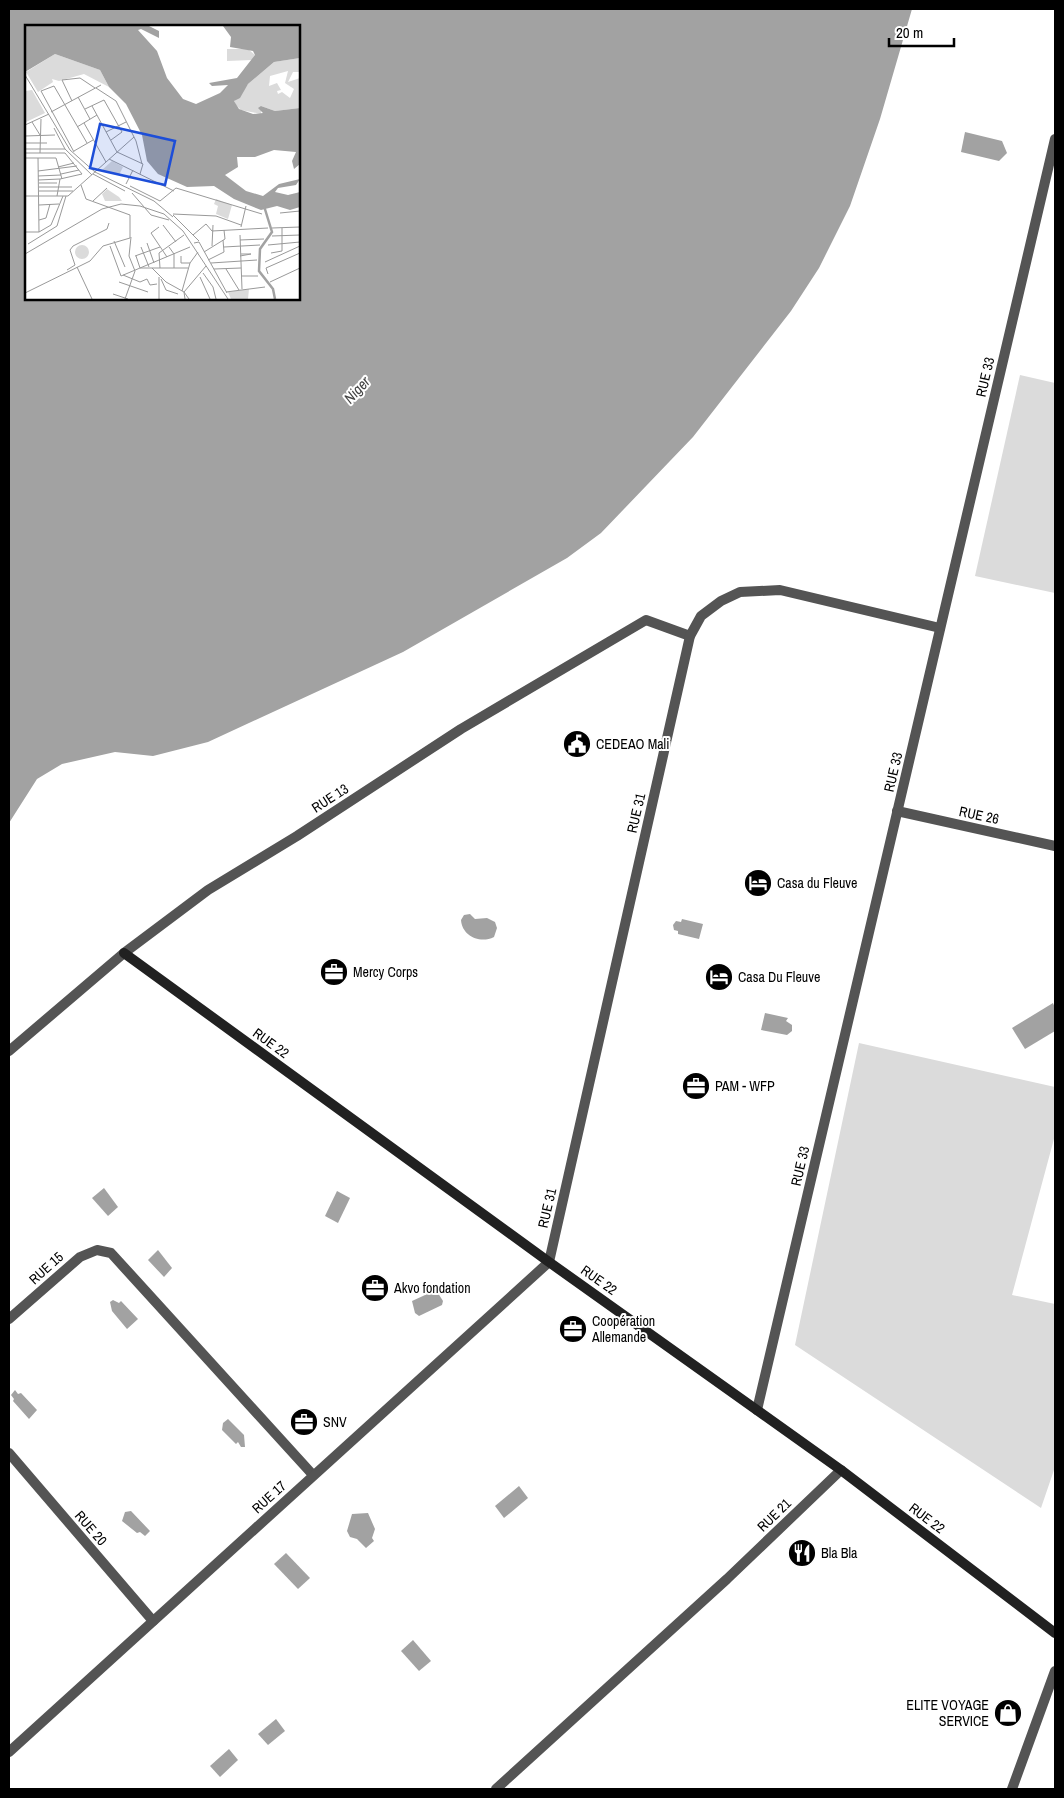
<svg xmlns="http://www.w3.org/2000/svg" width="1064" height="1798" font-family="'Archivo Narrow',sans-serif">
<style>
.green{fill:#dbdbdb}
.water{fill:#a2a2a2;fill-rule:evenodd}
.lines{fill:none;stroke-linecap:round;stroke-linejoin:round}
.street{stroke:#545454;stroke-width:10}
.secondary{stroke:#212121;stroke-width:10}
.labels{text-anchor:middle;stroke-width:4;stroke-linejoin:round;paint-order:stroke}
.street-label{font-size:14px;fill:#000;stroke:#fff}
.poi-label{font-size:14px;fill:#000;stroke:#fff;text-anchor:start}
.water-label{font-size:15px;font-style:italic;fill:#434343;stroke:#fff}
.inset-river{fill:none;stroke:#a2a2a2;stroke-width:2.5}
.inset-road{fill:none;stroke:#999;stroke-width:1}
.view{fill:#1d4ed8;fill-opacity:0.15;stroke:#1d4ed8;stroke-width:2.5}
.inset-edge{fill:none;stroke:#000;stroke-width:2.5}
</style>
<rect width="100%" height="100%" fill="#fff"/>
<g class="green">
<path d="M1020 375 1055 383V593L975 576Z"/>
<path d="M859 1043 1055 1087V1135L1012 1295 1055 1304V1467L1041 1508 795 1345Z"/>
</g>
<g class="water">
<path d="M9 9H912L880 119 850 206 819 268 791 311 693 437 601 533 567 558 403 652 208 742 153 756 115 752 62 764 37 779 9 823ZM26 26H299V299H26Z"/>
<path d="M965 132 1002 141 1007 153 999 161 961 152Z"/>
<path d="M470 914 475 919 487 918 495 922 497 928 494 937C480 944 462 936 461 920L464 915Z"/>
<path d="M682 919 703 924 699 939 678 934V931L674 930 673 925 676 921 681 922Z"/>
<path d="M1053 1003 1055 1008V1031L1025 1049 1012 1028Z"/>
<path d="M765 1013 788 1018 786 1021 792 1025V1031L787 1035 761 1030Z"/>
<path d="M104 1188 118 1207 108 1216 92 1198Z"/>
<path d="M337 1191 350 1198 338 1223 325 1216Z"/>
<path d="M158 1250 172 1268 164 1277 148 1260Z"/>
<path d="M436 1290 443 1301 442 1305 419 1316 415 1313 412 1301Z"/>
<path d="M113 1300 119 1303 121 1301 138 1319 127 1329 112 1311 110 1302Z"/>
<path d="M15 1390 18 1394 21 1393 37 1410 29 1419 13 1401 14 1399 11 1395Z"/>
<path d="M228 1419 244 1435 245 1447H241L238 1442 236 1444 222 1430 223 1423Z"/>
<path d="M519 1486 528 1498 504 1518 495 1506Z"/>
<path d="M131 1511 150 1531 145 1536 140 1532 137 1533 122 1521 125 1512Z"/>
<path d="M368 1513 375 1529 372 1538 374 1541 366 1548 357 1539 350 1537 347 1531 352 1514Z"/>
<path d="M286 1553 310 1578 298 1589 274 1564Z"/>
<path d="M413 1640 431 1661 419 1671 401 1651Z"/>
<path d="M276 1719 285 1731 268 1745 258 1734Z"/>
<path d="M229 1749 238 1760 220 1777 210 1766Z"/>
</g>
<g class="lines">
<g class="street">
<path d="M897 811 1055 846"/>
<path d="M9 1051 124 953 208 890 297 836 461 729 646 620 690 636"/>
<path d="M9 1319 80 1257 97 1250 111 1253 313 1475"/>
<path d="M757 1410 1055 139"/>
<path d="M9 1453 153 1621"/>
<path d="M9 1752 549 1262 690 636 701 616 721 601 740 592 780 590 940 628"/>
<path d="M496 1789 727 1579 841 1470"/>
<path d="M1012 1789 1055 1671"/>
</g>
<path class="secondary" d="M124 953 549 1262 841 1470 1055 1633"/>
</g>
<defs>
<symbol id="civic-disc" viewBox="-11 -11 22 22"><circle r="9.5" fill="#000" stroke="#fff"/><path d="M-.6-6.5H3V-4.5H.6V-3L4-1V1h2V6H-6V1h2V-1L-.6-3ZM-1.2 2.5V6h2.4V2.5Z" fill="#fff"/></symbol>
<symbol id="hotel-disc" viewBox="-11 -11 22 22"><circle r="9.5" fill="#000" stroke="#fff"/><path d="M-6-4.5h1.5V1H6V5H4.5V3h-9V5H-6ZM-4 0a1.8 1.8 0 1 1 3.6 0ZM.5 0V-2.5h3Q6-2.5 6 0Z" fill="#fff"/></symbol>
<symbol id="office-disc" viewBox="-11 -11 22 22"><circle r="9.5" fill="#000" stroke="#fff"/><path d="M-6-3h4V-5.5h4V-3h4V5H-6ZM-1-4.5V-3h2v-1.5ZM-6 0V1H6V0Z" fill="#fff"/></symbol>
<symbol id="restaurant-disc" viewBox="-11 -11 22 22"><circle r="9.5" fill="#000" stroke="#fff"/><path d="M-5-6h1v4h1v-4h1v4h1v-4h1v5L-1.5 .5V6h-2V.5L-5-1ZM5-6V6H3V1.5H1.5Q1.5-4 5-6Z" fill="#fff"/></symbol>
<symbol id="shop-disc" viewBox="-11 -11 22 22"><circle r="9.5" fill="#000" stroke="#fff"/><path d="M-5-2.5h2.3a2.7 3.5 0 0 1 5.4 0H5L5.5 6h-11ZM-1.5-2.5h3a1.5 2.3 0 0 0-3 0Z" fill="#fff"/></symbol>
</defs>
<g fill-rule="evenodd">
<use href="#civic-disc" x="561" y="728" width="32" height="32"/>
<use href="#hotel-disc" x="742" y="867" width="32" height="32"/>
<use href="#office-disc" x="318" y="956" width="32" height="32"/>
<use href="#hotel-disc" x="703" y="961" width="32" height="32"/>
<use href="#office-disc" x="680" y="1070" width="32" height="32"/>
<use href="#office-disc" x="359" y="1272" width="32" height="32"/>
<use href="#office-disc" x="557" y="1313" width="32" height="32"/>
<use href="#office-disc" x="288" y="1406" width="32" height="32"/>
<use href="#restaurant-disc" x="786" y="1537" width="32" height="32"/>
<use href="#shop-disc" x="992" y="1697" width="32" height="32"/>
</g>
<g class="labels">
<g class="street-label">
<text transform="translate(985 377) rotate(-77)" y="5">RUE 33</text>
<text transform="translate(893 772) rotate(-77)" y="5">RUE 33</text>
<text transform="translate(330 798) rotate(-33)" y="5">RUE 13</text>
<text transform="translate(636 813) rotate(-77)" y="5">RUE 31</text>
<text transform="translate(979 815) rotate(12)" y="5">RUE 26</text>
<text transform="translate(271 1043) rotate(36)" y="5">RUE 22</text>
<text transform="translate(800 1166) rotate(-77)" y="5">RUE 33</text>
<text transform="translate(547 1208) rotate(-77)" y="5">RUE 31</text>
<text transform="translate(46 1268) rotate(-42)" y="5">RUE 15</text>
<text transform="translate(599 1280) rotate(35)" y="5">RUE 22</text>
<text transform="translate(269 1497) rotate(-42)" y="5">RUE 17</text>
<text transform="translate(774 1515) rotate(-44)" y="5">RUE 21</text>
<text transform="translate(927 1518) rotate(37)" y="5">RUE 22</text>
<text transform="translate(91 1528) rotate(49)" y="5">RUE 20</text>
</g>
<g class="poi-label">
<text x="596" y="749">CEDEAO Mali</text>
<text x="777" y="888">Casa du Fleuve</text>
<text x="353" y="977">Mercy Corps</text>
<text x="738" y="982">Casa Du Fleuve</text>
<text x="715" y="1091">PAM - WFP</text>
<text x="394" y="1293">Akvo fondation</text>
<text x="592" y="1326">Coopération<tspan x="592" dy="16">Allemande</tspan></text>
<text x="323" y="1427">SNV</text>
<text x="821" y="1558">Bla Bla</text>
<text x="989" y="1710" text-anchor="end">ELITE VOYAGE<tspan x="989" dy="16">SERVICE</tspan></text>
</g>
<g class="water-label">
<text transform="translate(357 390) rotate(-47)" y="5">Niger</text>
</g>
</g>
<g transform="translate(25 25)">
<rect width="275" height="275" fill="#fff"/>
<path d="M202 24H223L230 30 227 35 202 36ZM30 29 75 45 84 62 59 49 34 56 27 54 28 57 13 67 1 47ZM275 33V47H268L263 57 275 53V83L250 86 236 81V89L216 85 211 80 209 76 223 59 249 37ZM263 46 260 58 269 64 265 73 257 67 253 69 252 66 256 65 252 58 244 61 245 51ZM7 65 20 88 1 97 0 66ZM87 136 98 142 94 150 77 145ZM82 164 94 172 97 176H80L77 169ZM191 174 207 180 203 194 191 189 193 181 189 179ZM50 227a7 7 0 1 1 14 0a7 7 0 1 1-14 0ZM224 264 223 274H206L203 267Z" fill="#dbdbdb" fill-rule="evenodd"/>
<path d="M0 1H124L134 6V13L116 4 113 5 132 26 142 53 158 74 171 79 195 68 203 60 187 61 184 58 212 53 230 30 228 26 205 22 206 12 198 1H275V33L249 37 223 59 215 73 209 76 214 84 228 89 238 88 233 83 236 81 250 86 275 83V139L269 144 267 136 271 127 249 125 230 132H212L213 142 200 150 221 166 238 171 254 159 275 154 271 160 253 163 250 167 263 170 275 167V182L265 185 252 181 236 185 209 174 189 161 162 162 133 149 122 136 117 110 101 79 84 62 75 45 30 29 0 47Z" fill="#a2a2a2"/>
<path class="inset-river" d="M239 181 247 207 235 224 234 246 248 264 250 274"/>
<path class="inset-road" d="M0 50 45 125 70 147M71 63 91 76 111 116 117 139M53 72 65 94M47 76 37 55 55 53 70 63M67 81 92 127 118 139 115 149M60 84 79 75 97 107 86 115M26 87 76 60M7 97 15 110M59 98 81 137M0 100 24 89M52 102 72 90M29 103 40 124 67 150M81 107 101 97M0 111 30 110M0 118H22M0 124H40M49 126 68 115M49 127 16 66 29 61 62 118M0 128H26M15 128 16 94M26 128H40L57 149 35 154 32 171M0 133H31M13 133 14 207M31 133 37 154M84 134 149 166M33 142 49 138M13 146 52 141M70 147 129 176 148 192M36 149 54 145M68 149 100 166M13 151 36 150M13 155 35 154M14 158H32M101 159 108 145M105 161 135 176 151 163 237 189M14 162H47M14 166H48M107 168 126 190 144 195M0 171H43L109 112M68 176 82 163M14 180 34 179M255 188 275 186M148 189 191 191 216 200M148 190 174 216M14 195 21 193 25 179M138 200 151 217M134 202 126 208 142 232M216 202 221 181M247 203 275 202M187 206 243 203M0 207H14L26 200 38 171M168 210 181 199 187 206M215 210 217 264M247 211 275 210M215 215 239 214M89 216 100 242M122 218 129 238M169 218 174 217 202 268M3 219 32 201 41 171M243 220 275 217M85 221 96 251 165 222M187 221 188 200M116 222 124 242M144 222 149 229V243M199 222 235 220M179 227 200 214 199 205M246 228 257 226V203M0 229 77 184 96 179 115 181 139 189 158 206 203 274M110 231 135 222M111 231 115 243H163M156 231V238H165M215 231 226 229H216M183 235 199 227 198 215M240 237 275 221M186 238 232 235M52 242 67 274M127 243 141 257 159 267 164 274M135 243 134 228 159 210M189 244 216 243M201 244 214 265M42 245 50 240 45 225 48 221 82 204 84 198M178 248 188 262 191 274M243 249 241 243 275 228M98 250 115 257 122 254 125 260 132 259M216 251H233M134 252V274M175 252 185 274M136 254 141 265 153 269M94 257 123 267M245 257 275 243M157 266 165 238 173 227M201 267 240 262M0 268 65 236 78 221 105 213V190L61 174 56 160M88 269 103 274M100 274 110 246 104 231 106 212M160 274 159 267 181 241"/>
<path class="view" d="M75 99 150 116 140 160 65 143Z"/>
<rect width="275" height="275" class="inset-edge"/>
</g>
<rect width="1064" height="1798" fill="none" stroke="#000000" stroke-width="20"/>
<path d="M889 38v8h65v-8" fill="none" stroke="#000000" stroke-width="2.5"/>
<text x="896" y="38" font-size="15" fill="#000000" stroke="#ffffff" stroke-width="4" paint-order="stroke">20 m</text>
</svg>
